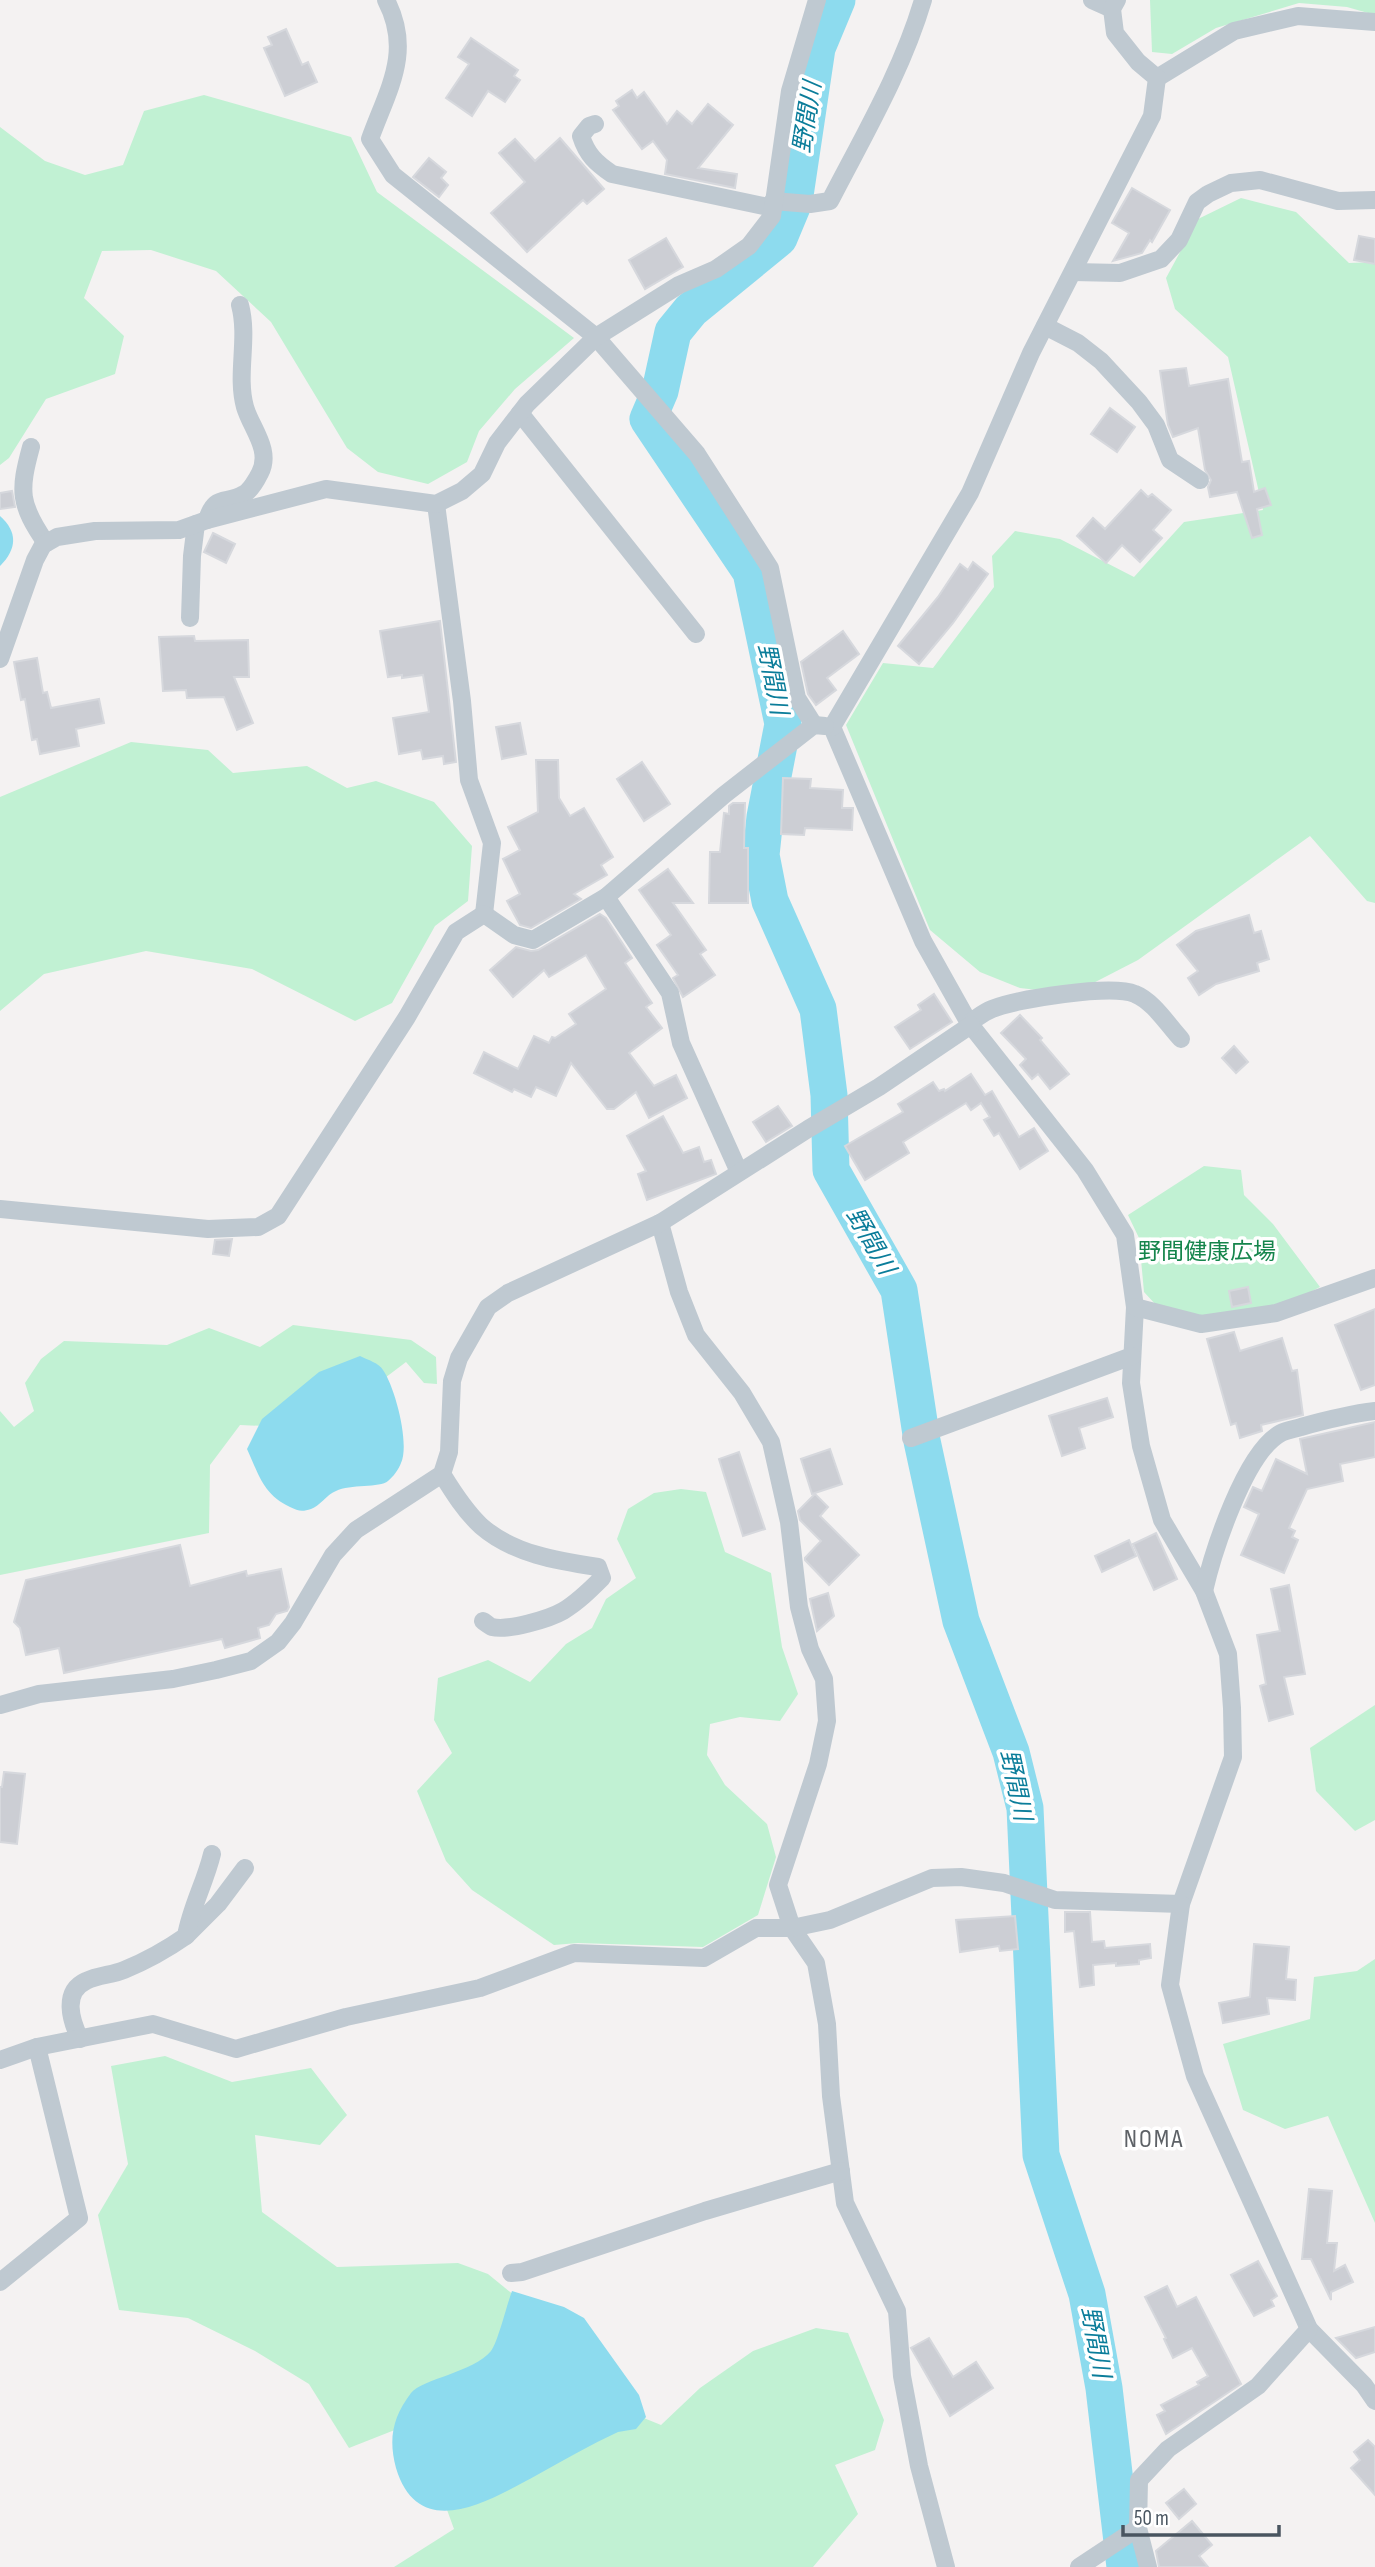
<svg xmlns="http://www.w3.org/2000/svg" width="1375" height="2567" font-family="'Sofia Sans Condensed','Noto Sans JP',sans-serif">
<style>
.green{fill:#c1f1d3}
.water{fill:#8ddbee}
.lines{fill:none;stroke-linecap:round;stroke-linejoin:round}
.river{stroke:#8ddbee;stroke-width:37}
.building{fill:#ccced4;stroke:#d6d8dd;stroke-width:2}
.minor{stroke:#bfc9d1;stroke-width:18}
.labels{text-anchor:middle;stroke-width:7;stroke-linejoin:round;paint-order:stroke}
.park-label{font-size:23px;fill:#16854c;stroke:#fff}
.water-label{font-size:24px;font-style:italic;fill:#0b7d9a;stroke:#fff}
.quarter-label{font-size:26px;letter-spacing:2px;fill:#5e6267;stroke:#fff}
</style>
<rect width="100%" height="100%" fill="#f4f2f2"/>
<g class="green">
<path d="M1150 0H1375V15L1347 7 1299 3 1216 28 1172 54 1152 52Z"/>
<path d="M204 95 351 137 377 192 574 338 515 389 479 431 467 462 428 484 378 472 347 448 271 322 216 271 151 250 102 251 84 298 124 336 115 374 46 399 9 458 0 465V127L45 161 85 175 123 165 144 111Z"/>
<path d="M1241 198 1296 212 1349 263 1375 262V903L1367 901 1310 836 1138 960 1072 994 1020 988 980 972 930 930 846 725 883 663 933 668 994 587 992 556 1015 531 1060 539 1134 577 1184 522 1263 510 1228 357 1175 309 1166 278 1198 219Z"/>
<path d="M131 742 208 750 233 773 307 766 347 788 376 781 434 802 472 846 468 901 435 926 392 1003 355 1021 252 969 146 951 44 974 0 1011V797Z"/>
<path d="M1204 1166 1241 1170 1244 1195 1273 1224 1320 1287 1293 1301 1203 1319 1156 1305 1144 1292 1139 1238 1128 1215Z"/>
<path d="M293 1325 411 1340 436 1357 437 1384 424 1383 406 1362 369 1390 289 1427 240 1425 210 1465 209 1533 0 1575V1411L14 1427 34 1411 25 1383 41 1359 64 1341 167 1345 209 1328 260 1347Z"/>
<path d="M681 1489 706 1492 725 1552 771 1573 782 1647 798 1694 780 1721 740 1717 710 1724 707 1755 725 1785 767 1824 776 1857 758 1915 703 1947 578 1943 554 1945 472 1890 446 1861 417 1791 452 1753 434 1720 438 1678 488 1660 530 1682 566 1644 592 1628 606 1599 636 1578 617 1539 628 1509 654 1493Z"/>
<path d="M1375 1705V1820L1355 1831 1316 1791 1310 1748Z"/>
<path d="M1375 1959V2223L1328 2116 1285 2129 1243 2110 1223 2044 1310 2019 1314 1977 1357 1971Z"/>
<path d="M165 2056 232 2082 311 2068 347 2115 320 2145 255 2135 262 2212 337 2267 458 2263 488 2274 537 2314 607 2403 661 2425 700 2388 753 2351 816 2328 848 2333 884 2420 875 2450 835 2465 858 2514 813 2567H394L454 2529 415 2422 349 2448 309 2384 255 2351 188 2318 119 2310 98 2215 128 2164 111 2066Z"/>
</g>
<g class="water">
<path d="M0 516C18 532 17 549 0 566Z"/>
<path d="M360 1356C368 1360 379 1363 383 1370 395 1387 410 1444 401 1463 399 1469 393 1477 388 1481 380 1488 350 1484 336 1491 326 1495 320 1506 311 1509 302 1512 298 1511 290 1507 263 1494 259 1475 247 1449L262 1419 319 1372Z"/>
<path d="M512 2291 564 2307 584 2318 639 2395 646 2417 636 2429 618 2432C590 2445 564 2460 537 2475 492 2499 419 2545 396 2468 388 2438 393 2417 411 2393 422 2379 474 2372 491 2351 498 2342 507 2304 512 2291Z"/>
</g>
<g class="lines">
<path class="river" d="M837 0 817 48 794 202 779 238 691 310 673 332 660 391 648 419 751 572 783 724 765 817 761 855 770 901 818 1009 829 1095 831 1170 899 1290 922 1441 961 1621 1011 1752 1025 1808 1041 2155 1087 2294 1104 2388 1125 2567"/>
</g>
<g class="building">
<path d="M286 29 302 65 308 62 317 82 285 96 264 48 272 45 268 37Z"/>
<path d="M471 38 518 70 514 76 520 80 505 102 488 91 472 116 446 98 469 64 458 57Z"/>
<path d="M632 90 637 98 644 92 667 124 677 111 692 124 708 104 733 125 698 168 737 174 735 188 665 174 667 160 653 141 642 149 613 110 619 106 616 101Z"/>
<path d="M560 138 604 189 587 204 583 200 527 252 491 213 525 182 499 153 515 139 535 161Z"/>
<path d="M429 158 446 172 441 178 448 185 439 197 413 177Z"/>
<path d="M1132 188 1170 210 1152 242 1150 240 1142 253 1113 261 1129 233 1112 223Z"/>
<path d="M1359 236 1375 239V264L1354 260Z"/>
<path d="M666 238 683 267 645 289 629 260Z"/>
<path d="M1186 368 1189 386 1228 379 1242 462 1249 461 1254 492 1265 488 1271 505 1257 509 1262 535 1252 538 1237 492 1210 497 1208 487 1211 480 1205 470 1198 428 1173 437 1168 425 1160 371Z"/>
<path d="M1110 408 1135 427 1117 452 1091 434Z"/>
<path d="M1141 490 1148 497 1152 494 1171 510 1153 530 1162 538 1140 562 1122 545 1106 563 1077 536 1093 518 1105 529Z"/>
<path d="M12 491 15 507 0 509V493Z"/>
<path d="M213 533 235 544 226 563 204 552Z"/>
<path d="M973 562 988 574 953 623 919 664 898 646 938 597 960 564 968 570Z"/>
<path d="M440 621 456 762 444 764 443 756 423 759 421 750 399 754 393 718 429 712 423 675 402 678V675L388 677 380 631Z"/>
<path d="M843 631 859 654 827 678 836 690 816 705 808 694 801 662Z"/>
<path d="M194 636 195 641 248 640 249 677H234L253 723 237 730 224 697 187 698 186 690 163 691 159 637Z"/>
<path d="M37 658 43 693 47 692 51 708 99 699 104 723 76 729 79 746 40 754 37 739 32 740 25 699 21 700 14 662Z"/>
<path d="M520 723 526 754 502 759 496 727Z"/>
<path d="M536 760H558L559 798 570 816 584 808 613 857 601 865 607 875 574 894 581 899 531 928 520 925 507 901 520 894 503 859 520 850 508 827 538 812Z"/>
<path d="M642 762 670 804 644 821 617 779Z"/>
<path d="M783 778 811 779 810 788 843 790 842 808H853L852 830 805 828 804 835 781 834Z"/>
<path d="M733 803H745L744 848H748V903H709L710 852H720L724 813 729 814V806Z"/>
<path d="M668 869 693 903H673L706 950 700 954 715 975 683 997 673 978 678 975 657 945 671 935 639 890Z"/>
<path d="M600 914 606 918 632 958 625 963 652 1003 646 1007 662 1028 629 1053 654 1086 676 1075 687 1098 649 1118 636 1092 614 1109H607L571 1063 556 1096 536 1087 531 1097 514 1089 512 1092 474 1073 484 1052 518 1069 534 1036 549 1043 552 1037 555 1038 576 1024 569 1014 606 989 586 955 549 977 544 970 513 997 490 970 516 947 531 951 538 950Z"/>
<path d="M1249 915 1254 933 1261 931 1269 959 1257 963 1259 971 1216 984 1199 995 1188 978 1198 971 1177 945 1196 931Z"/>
<path d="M934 994 952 1022 910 1049 895 1027 921 1010 918 1005Z"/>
<path d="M1020 1015 1042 1038 1040 1040 1069 1074 1050 1089 1038 1074 1032 1079 1020 1065 1026 1059 1001 1033Z"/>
<path d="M1234 1046 1248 1062 1236 1073 1222 1058Z"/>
<path d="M971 1074 985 1095 992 1091 1019 1137 1034 1128 1048 1151 1020 1169 999 1133 994 1136 984 1120 990 1117 981 1103 971 1110 966 1103 903 1142 909 1153 865 1180 845 1146 903 1112 898 1104 933 1082 939 1091 944 1089 945 1091Z"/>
<path d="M778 1106 792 1126 766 1142 753 1122Z"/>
<path d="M663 1116 683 1153 699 1147 704 1162 711 1160 716 1174 647 1200 638 1174 646 1171 627 1136Z"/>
<path d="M232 1239 229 1256 213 1254 215 1240Z"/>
<path d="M1248 1287 1251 1303 1232 1307 1229 1291Z"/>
<path d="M1375 1309V1385L1361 1390 1335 1325Z"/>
<path d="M1234 1332 1240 1351 1282 1338 1292 1371 1297 1370 1303 1415 1261 1425 1262 1431 1240 1438 1236 1423 1231 1425 1207 1339Z"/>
<path d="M1107 1398 1113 1417 1079 1428 1085 1448 1062 1456 1049 1416Z"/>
<path d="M1375 1422V1457L1340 1464 1343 1481 1307 1489 1289 1528 1295 1531 1292 1537 1298 1540 1284 1573 1241 1555 1259 1514 1244 1507 1253 1487 1262 1491 1276 1459 1307 1474 1300 1439Z"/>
<path d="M830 1449 842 1484 812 1494 801 1459Z"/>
<path d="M739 1452 765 1529 743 1536 719 1459Z"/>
<path d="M815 1494 828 1507 820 1516 859 1555 829 1585 805 1560V1558L821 1541 800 1520 798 1511Z"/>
<path d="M1156 1533 1177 1579 1154 1590 1133 1544Z"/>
<path d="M1129 1540 1136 1556 1102 1572 1095 1556Z"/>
<path d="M180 1545 190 1586 246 1571 247 1576 281 1569 289 1607 287 1611 276 1614 269 1625 258 1628 260 1638 225 1648 222 1639 64 1673 59 1648 26 1655 20 1628 14 1622 26 1580Z"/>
<path d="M1289 1585 1305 1674 1284 1677 1293 1714 1269 1721 1260 1686 1266 1684 1257 1635 1280 1631 1271 1589Z"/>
<path d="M828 1593 834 1616 817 1631 810 1599Z"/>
<path d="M4 1772 25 1774 17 1844 0 1842V1787H2Z"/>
<path d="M1065 1912H1090L1092 1942 1104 1941 1105 1948 1150 1944 1151 1958 1139 1960V1964L1116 1966V1963L1093 1965 1094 1985 1080 1987 1074 1931 1065 1932Z"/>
<path d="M1015 1916 1018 1949 1000 1951 999 1946 960 1952 956 1920Z"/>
<path d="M1254 1944 1289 1947 1286 1979 1296 1980 1295 2000 1267 1998 1269 2014 1223 2023 1219 2003 1250 1997Z"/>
<path d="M1309 2189 1332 2191 1327 2243H1337L1334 2271 1345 2265 1353 2282 1331 2292V2300L1311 2259H1302Z"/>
<path d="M1258 2261 1277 2296 1271 2300 1274 2306 1254 2316 1231 2275Z"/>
<path d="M1167 2286 1177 2307 1196 2297 1241 2384 1166 2434 1157 2415 1165 2411 1161 2405 1199 2385 1197 2382 1208 2376 1192 2348 1173 2358 1164 2339 1166 2338 1145 2297Z"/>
<path d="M1375 2327V2352L1356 2358 1336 2338Z"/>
<path d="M929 2338 953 2377 976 2362 993 2388 950 2416 911 2348Z"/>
<path d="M1368 2440 1375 2447V2495L1351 2468 1360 2460 1354 2452Z"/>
<path d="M1184 2489 1196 2504 1179 2519 1166 2503Z"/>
<path d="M1192 2521 1212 2545 1199 2556 1208 2567H1159L1156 2551Z"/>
</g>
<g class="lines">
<g class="minor">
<path d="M386 0C413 52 388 89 370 139L393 175 596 337 697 454 770 568 797 698 814 725"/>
<path d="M1092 0 1112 9"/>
<path d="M1157 78 1234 31 1298 16 1375 22"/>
<path d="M595 124 589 126 581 136C587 155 596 163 612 174L773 208"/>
<path d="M773 201 810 204 830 201C864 135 902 71 923 0"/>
<path d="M1073 272 1120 273 1161 259 1179 240 1197 202 1208 194 1231 183 1260 180 1338 201 1375 200"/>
<path d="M1045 326 1078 343 1101 361 1139 402 1156 425 1170 460 1200 480"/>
<path d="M520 413 696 634"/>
<path d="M31 447C19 491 19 504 46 543"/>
<path d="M436 504 462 701 469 780 492 843 484 914"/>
<path d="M207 520C215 493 226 505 244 494 250 491 257 479 260 473 272 450 251 428 245 407 236 374 249 339 240 305"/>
<path d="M190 618 192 556 196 524"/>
<path d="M0 659 35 560 43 545 57 537 95 531 179 530 207 520 326 489 436 504 462 491 482 474 497 443 527 404 596 337 679 285 716 269 749 246 772 216 790 91 817 0"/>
<path d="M832 727 923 941 969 1023 1085 1170 1125 1235 1135 1307 1131 1383 1141 1446 1162 1520 1204 1591 1228 1654 1232 1708 1233 1757 1181 1904 1170 1985 1195 2076 1309 2329 1364 2385 1375 2401"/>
<path d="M832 727 970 493 1031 353 1152 116 1157 78 1138 62 1115 33 1112 9 1117 0"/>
<path d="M606 897 670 993 681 1043 739 1172"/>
<path d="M484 914 514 935 533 940 606 897 724 795 814 725 825 726"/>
<path d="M969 1023C977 1018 984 1012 992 1009 1017 999 1111 984 1135 994 1153 1001 1168 1025 1181 1039"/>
<path d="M0 1209 208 1229 258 1227 278 1216 407 1017 456 932 484 914"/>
<path d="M660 1223 679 1292 696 1335 742 1393 771 1442 789 1522 799 1607 810 1649 824 1679 827 1721 818 1764 778 1885 792 1928 816 1963 827 2024 831 2096 845 2203 897 2311 902 2376 919 2466 946 2567"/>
<path d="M1135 1307 1201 1324 1276 1313 1375 1278"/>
<path d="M911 1438 1132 1356"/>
<path d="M442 1474C453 1492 465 1511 481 1526 513 1554 558 1561 598 1567L602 1578C590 1590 578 1602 563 1611 549 1619 508 1631 492 1627 489 1626 486 1623 483 1621"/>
<path d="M1204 1591C1213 1552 1245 1452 1281 1433 1286 1430 1295 1429 1301 1427 1326 1420 1350 1414 1375 1411"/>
<path d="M0 1705 39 1694 173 1679 216 1670 251 1661 278 1642 293 1623 333 1555 356 1530 442 1474 449 1452 452 1381 459 1358 488 1307 508 1293 660 1223 808 1129 879 1087 971 1025"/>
<path d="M186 1936 218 1904 245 1868"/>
<path d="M80 2039C71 2021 62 1992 86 1981 98 1975 112 1975 124 1970 146 1961 166 1950 186 1936 191 1907 205 1883 212 1854"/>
<path d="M0 2060 37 2047"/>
<path d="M511 2273 522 2272 705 2211 841 2171"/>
<path d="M0 2282 79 2218 37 2047 153 2024 236 2049 346 2017 480 1988 574 1953 704 1958 756 1928H792L830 1920 932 1878 961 1877 1004 1883 1055 1900 1181 1904"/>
<path d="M1079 2567 1138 2528"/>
<path d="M1148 2567 1138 2528 1139 2480 1168 2449 1258 2386 1309 2329"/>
</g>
</g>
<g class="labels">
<g class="park-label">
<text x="1207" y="1259">野間健康広場</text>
</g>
<g class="water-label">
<text transform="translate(807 117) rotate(-81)" y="8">野間川</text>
<text transform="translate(773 679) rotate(79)" y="8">野間川</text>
<text transform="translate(871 1241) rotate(60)" y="8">野間川</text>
<text transform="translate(1016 1785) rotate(78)" y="8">野間川</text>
<text transform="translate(1096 2342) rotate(80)" y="8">野間川</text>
</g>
<g class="quarter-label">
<text x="1154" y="2147">NOMA</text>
</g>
</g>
<path d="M1123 2525v10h156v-10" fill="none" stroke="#495560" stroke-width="3.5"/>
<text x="1134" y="2525" font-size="21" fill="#495560" stroke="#ffffff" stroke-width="5" paint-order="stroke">50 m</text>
</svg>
